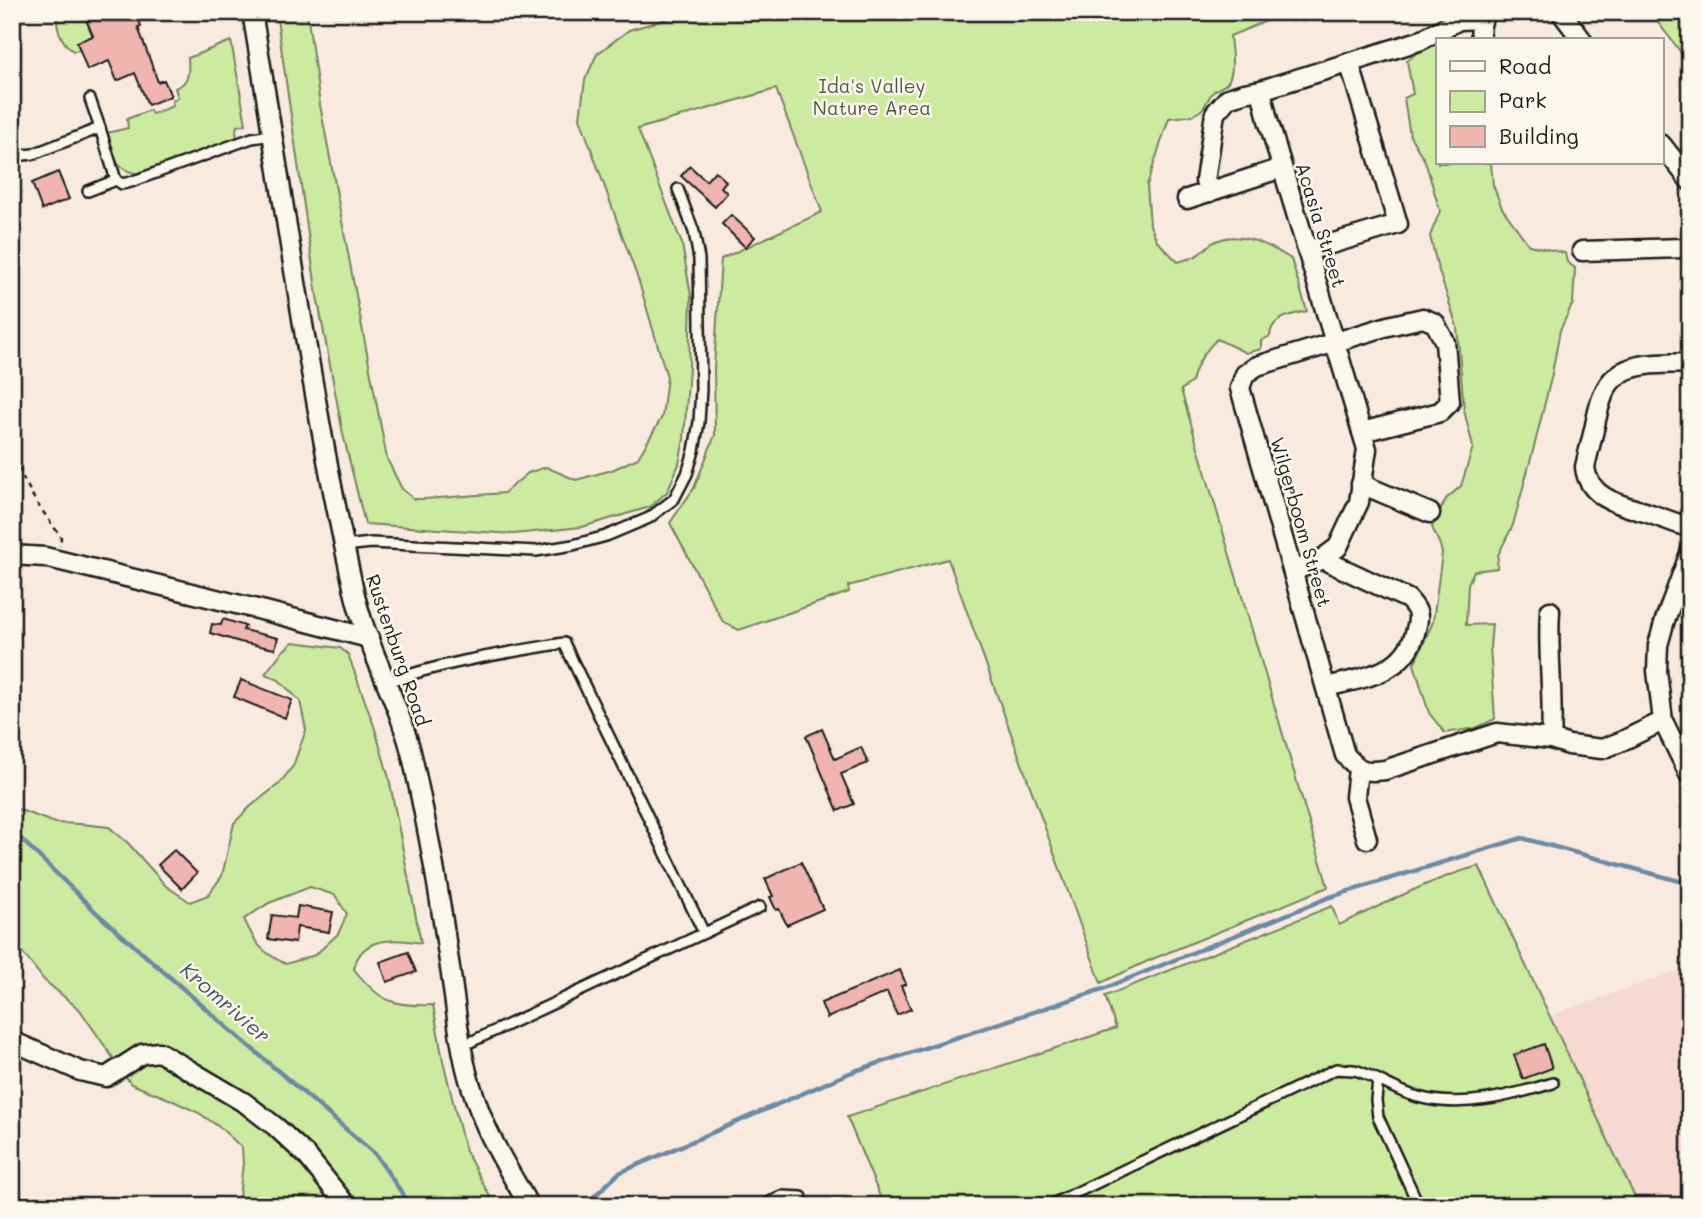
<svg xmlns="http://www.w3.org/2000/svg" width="1702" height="1218" font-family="Mali,sans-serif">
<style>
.built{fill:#f6dad2}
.green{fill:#cdeaa1;stroke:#74835e;stroke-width:2;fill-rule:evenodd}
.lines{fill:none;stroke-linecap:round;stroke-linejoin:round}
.stream{stroke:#6c8aa4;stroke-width:4.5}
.building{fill:#f0b5b0;stroke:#1c1c1c;stroke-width:2}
.service-casing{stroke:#1c1c1c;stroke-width:14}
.minor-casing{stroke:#1c1c1c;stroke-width:23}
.path{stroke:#1c1c1c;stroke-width:2.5;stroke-dasharray:5 5;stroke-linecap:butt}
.service{stroke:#fbf7ec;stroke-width:9}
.minor{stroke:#fbf7ec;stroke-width:18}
.labels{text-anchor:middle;stroke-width:5;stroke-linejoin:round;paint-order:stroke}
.park-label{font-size:19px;fill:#515a44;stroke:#fbf7ec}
.street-label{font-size:19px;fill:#1c1c1c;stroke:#fbf7ec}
.water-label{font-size:21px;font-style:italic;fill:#445360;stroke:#fbf7ec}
</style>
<rect width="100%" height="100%" fill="#f9eae0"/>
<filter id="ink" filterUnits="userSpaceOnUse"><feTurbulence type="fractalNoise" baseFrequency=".0143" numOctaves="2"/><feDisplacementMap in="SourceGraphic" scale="14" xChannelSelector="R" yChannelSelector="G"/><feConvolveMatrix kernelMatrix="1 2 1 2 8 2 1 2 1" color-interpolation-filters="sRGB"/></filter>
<g filter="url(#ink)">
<path class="built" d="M1690 966V1206H1639L1549 1016Z"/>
<g class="green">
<path d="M59 12H83L93 36 77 42 80 50 73 51C62 43 53 25 59 12Z"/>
<path d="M276 12H307L320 105 387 459 402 489 414 499H425L504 493 528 473 546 467 576 480 612 470 638 458 662 417 667 377 639 282 580 118 585 80 597 54 629 30 691 12H1288L1230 36C1231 48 1236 75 1226 84 1222 87 1217 88 1212 93 1209 97 1207 102 1204 107 1196 118 1181 116 1169 118L1147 185 1150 225 1157 241 1178 262C1183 260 1190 259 1194 257 1201 254 1206 247 1212 243 1238 228 1269 245 1291 259L1307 311C1292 315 1271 317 1270 336L1261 341V349L1246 353 1217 339C1204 352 1196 364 1192 382L1181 390 1328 887 1150 960 1101 983 948 559 848 586 849 592 739 630 723 622 670 523 694 488 715 435 714 368 721 259 822 212 776 89 638 129 682 244 691 296 689 368 684 439 679 464 667 492 650 507 582 527 514 534 365 524 343 434 317 296Z"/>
<path d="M1650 12H1690V64Z"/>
<path d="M231 41 246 124 237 126 236 130 237 138 139 174C112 169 114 156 107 133L128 128 127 119 150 110 152 114 173 106 172 101 178 98 175 88C190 83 189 71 188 58Z"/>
<path d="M1438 43V163H1491L1493 185 1502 208 1529 245 1565 253 1567 262 1575 268 1573 303 1560 330 1552 374 1535 443 1513 525 1498 555 1497 568 1474 571 1468 584 1466 625 1492 624 1490 647 1495 719 1476 728 1445 733 1429 713 1414 664 1433 622 1442 553 1440 545 1432 527 1446 499 1461 486 1473 447 1464 410 1457 327 1437 265 1430 236 1440 211 1425 161 1410 136 1404 98 1413 94 1407 61 1415 54Z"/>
<path d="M293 642 340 648 348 654 375 729 389 778 421 943C395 938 360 936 354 969 379 1001 392 1007 433 1005L443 1061 465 1150 495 1206H238L243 1163 242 1148 222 1129 199 1113 169 1099 131 1084 80 1010 44 980 12 939V807L55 823 81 824 109 827 128 843 166 886 190 902 208 895 222 876 234 823 251 806 279 784 293 766 306 730 300 701 279 680 265 674 281 653ZM310 887 335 895 347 914 338 934 315 955 286 964C260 951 256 945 244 919L269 903Z"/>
<path d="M1479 866 1639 1206H884L847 1117 1116 1028 1105 996 1332 906 1339 925C1385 904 1430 879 1479 866Z"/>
</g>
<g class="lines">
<g class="stream">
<path d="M12 830 99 915 221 1022 375 1154 411 1206"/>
<path d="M584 1206 619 1173 852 1072 1103 989 1330 897 1522 838 1690 884"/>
</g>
</g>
<g class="building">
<path d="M83 12H132L133 16 137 15 141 26 138 27 158 82 164 80 171 96 148 105 135 73 117 81 109 61 87 70 77 42 93 36Z"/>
<path d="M690 166 706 181 715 171 726 181 721 187 727 193 715 207 681 176Z"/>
<path d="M58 172 69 199 42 210 32 183Z"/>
<path d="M731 215 755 237 745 247 722 224Z"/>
<path d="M223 619 245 626 243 630 278 638 275 649 240 642 210 633 212 624 221 625Z"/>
<path d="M241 680 292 700 285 718 234 697Z"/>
<path d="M822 729 835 759 861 747 868 763 841 774 854 804 838 811 806 736Z"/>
<path d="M174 850 197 873 182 889 158 865Z"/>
<path d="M801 862 823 909 787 925 779 909 776 910 770 897 773 896 765 879Z"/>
<path d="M298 906 333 912 329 932 297 927 295 943 268 939 272 915 296 918Z"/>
<path d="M408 952 416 972 387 982 380 962Z"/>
<path d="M900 970 906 984 901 986 911 1009 897 1015 887 992 827 1018 821 1003Z"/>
<path d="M1544 1044 1552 1068 1523 1079 1514 1055Z"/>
</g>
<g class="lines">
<defs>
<g id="service">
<path d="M90 99 100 128"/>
<path d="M12 145 14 149 24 155 33 154 100 128 116 180 122 184 131 182 252 138 272 135"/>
<path d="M88 191 116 180"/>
<path d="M345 546 371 543 536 551 573 545 606 536 649 518 674 499 687 474 694 451 699 422 701 389 699 259 694 232 678 189"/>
<path d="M387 682C444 662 505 653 564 643L704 933"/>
<path d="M462 1046 760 907"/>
<path d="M1378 1080 1376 1100 1378 1117 1419 1206"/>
<path d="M762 1206 782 1196 802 1197"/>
<path d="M1048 1206 1336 1069C1343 1070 1351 1069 1358 1071 1378 1078 1397 1092 1418 1097 1462 1109 1510 1096 1553 1083"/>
</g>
<g id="minor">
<path d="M252 12C285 205 311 400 354 591 367 650 400 702 413 760 427 825 439 890 448 955 455 996 458 1043 470 1083 475 1097 479 1111 485 1124 497 1152 514 1179 529 1206"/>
<path d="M1561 12 1582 40"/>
<path d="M1481 40C1480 30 1480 22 1486 12"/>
<path d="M1662 145 1690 181"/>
<path d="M1210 192 1205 181 1215 113 1228 98 1244 93 1261 90"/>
<path d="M1187 199 1282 168"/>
<path d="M1307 251 1398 224 1349 62"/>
<path d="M1582 251 1684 248 1690 245"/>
<path d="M1690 363C1675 364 1661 363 1646 365 1608 370 1602 391 1595 425 1592 439 1588 453 1585 467 1588 499 1622 505 1648 513 1662 518 1676 523 1690 528"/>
<path d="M1362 432 1440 412 1450 402 1445 342 1435 323 1423 318 1388 326 1257 366 1245 374 1240 388 1345 755C1360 771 1363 773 1385 770L1497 733 1551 739 1569 745 1602 749 1620 742 1663 721"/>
<path d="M1361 484 1430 513"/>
<path d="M1690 553 1665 620 1658 645 1657 671 1663 721 1690 776"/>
<path d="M12 555 45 557 265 611 369 638"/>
<path d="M1322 559 1408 599C1420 612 1420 616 1415 633 1404 674 1362 678 1326 687"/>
<path d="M1294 571 1322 559 1338 547 1359 502 1367 449 1268 120 1261 90 1419 41 1459 20 1482 19"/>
<path d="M1550 611C1547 654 1554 696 1551 739"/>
<path d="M1358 769 1355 797 1367 839"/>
<path d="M12 1041 80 1071 106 1077 142 1054 159 1052 245 1103 276 1127 307 1156 347 1206"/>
</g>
</defs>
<use href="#service" class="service-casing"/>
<use href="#minor" class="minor-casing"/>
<path class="path" d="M12 449 22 476 36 502 61 537 60 546"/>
<use href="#service" class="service"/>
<use href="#minor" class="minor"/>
</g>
</g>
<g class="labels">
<g class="park-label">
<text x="872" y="93">Ida's Valley<tspan x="872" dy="22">Nature Area</tspan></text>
</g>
<g class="street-label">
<text transform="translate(1321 225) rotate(73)" y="7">Acasia Street</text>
<text transform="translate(1301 522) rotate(74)" y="7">Wilgerboom Street</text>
<text transform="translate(398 650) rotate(71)" y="7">Rustenburg Road</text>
</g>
<g class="water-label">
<text transform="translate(225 1003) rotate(41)" y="7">Kromrivier</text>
</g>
</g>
<rect width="1702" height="1218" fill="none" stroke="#fbf7ec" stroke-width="42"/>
<rect x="21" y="21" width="1660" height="1176" fill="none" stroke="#1c1c1c" stroke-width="2.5" filter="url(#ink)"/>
<rect x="1436" y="38" width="228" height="126" fill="#fbf7ec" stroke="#a29f99" stroke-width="2"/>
<rect x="1450" y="61" width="35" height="10" fill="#fbf7ec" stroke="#a29f99" stroke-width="2"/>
<text x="1499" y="74" font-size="21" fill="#1c1c1c">Road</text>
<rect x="1450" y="91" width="35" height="21" fill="#cdeaa1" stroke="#a29f99" stroke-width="2"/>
<text x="1499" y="108" font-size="21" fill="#1c1c1c">Park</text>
<rect x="1450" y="126" width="35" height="21" fill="#f0b5b0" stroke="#a29f99" stroke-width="2"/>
<text x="1499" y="144" font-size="21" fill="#1c1c1c">Building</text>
</svg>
